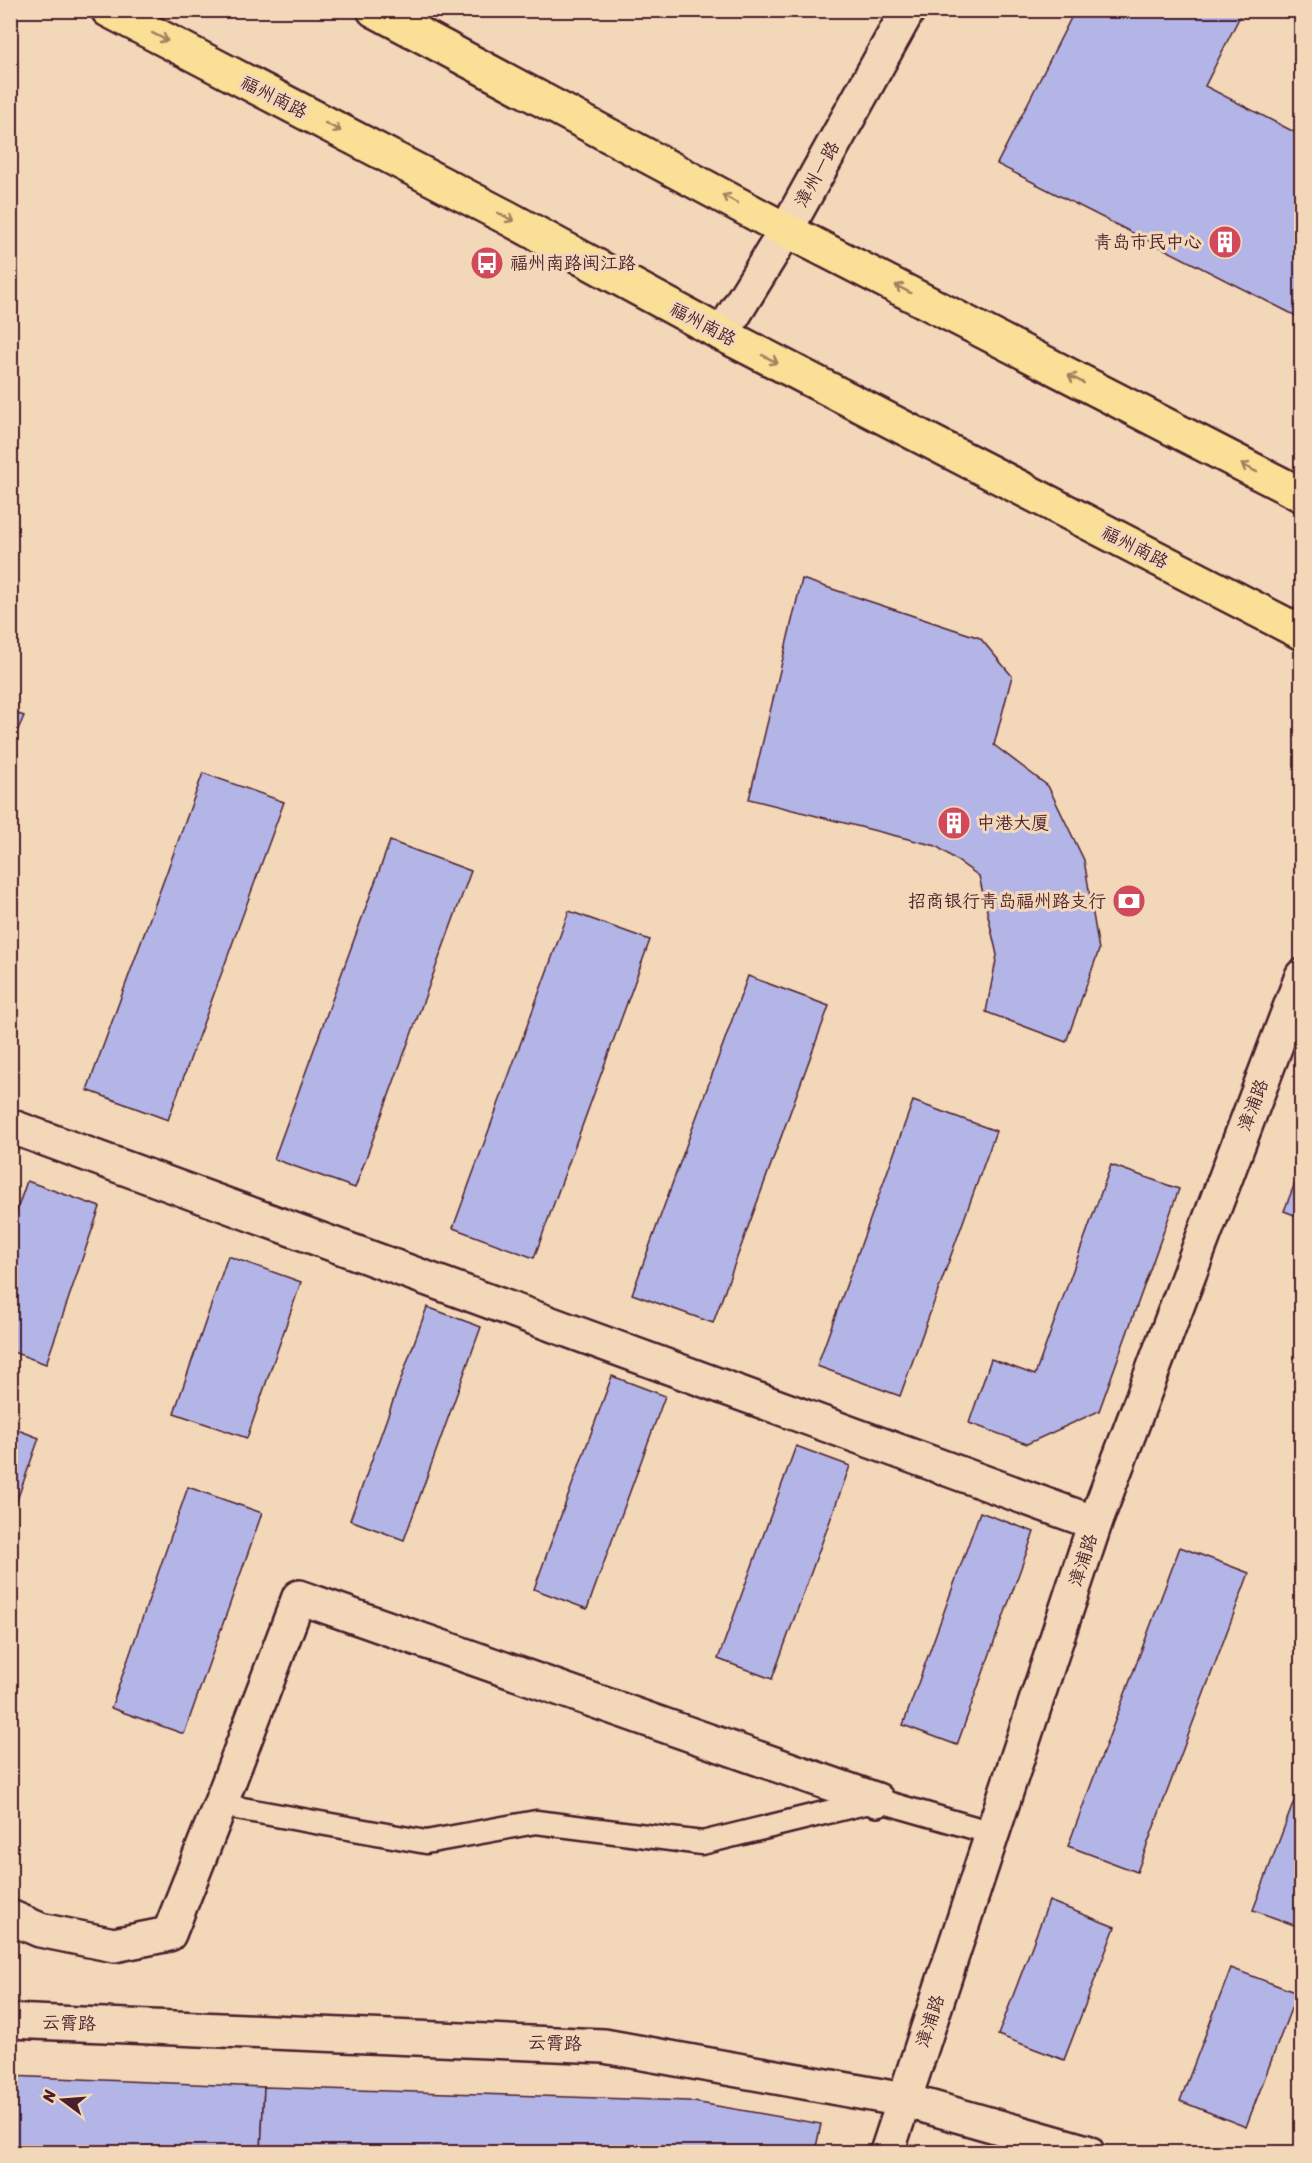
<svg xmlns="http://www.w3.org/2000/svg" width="1312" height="2163" font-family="Sriracha,'LXGW WenKai TC',sans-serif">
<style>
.building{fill:#b3b5e7;stroke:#4a1f2b;stroke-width:1.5}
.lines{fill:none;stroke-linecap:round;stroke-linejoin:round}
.service-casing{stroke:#4a1f2b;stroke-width:27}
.minor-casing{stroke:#4a1f2b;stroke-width:38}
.tertiary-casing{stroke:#4a1f2b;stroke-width:38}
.primary-casing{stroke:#4a1f2b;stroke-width:38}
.service{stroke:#f3d7b9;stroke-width:22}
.minor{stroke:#f3d7b9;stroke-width:33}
.tertiary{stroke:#f3d7b9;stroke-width:33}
.primary{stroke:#f9e096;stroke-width:33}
.oneway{stroke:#a28060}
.labels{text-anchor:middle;stroke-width:6;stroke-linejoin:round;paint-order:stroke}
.street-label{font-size:18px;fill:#4a1f2b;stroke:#f3d7b9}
.poi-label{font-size:18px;fill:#4a1f2b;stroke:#f3d7b9;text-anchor:end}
</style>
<rect width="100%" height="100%" fill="#f3d7b9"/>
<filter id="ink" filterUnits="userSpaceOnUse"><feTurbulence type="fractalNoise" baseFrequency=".0167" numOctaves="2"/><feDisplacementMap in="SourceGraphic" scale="12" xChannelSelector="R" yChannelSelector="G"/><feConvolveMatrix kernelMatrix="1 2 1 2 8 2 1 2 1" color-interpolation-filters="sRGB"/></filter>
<g filter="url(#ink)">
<g class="building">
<path d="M1075 10H1243L1205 86 1302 136V319L997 164Z"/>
<path d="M802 579 980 638 1012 676 994 745 1048 786 1084 860 1099 950 1066 1042 986 1012 997 955 979 876 936 846 749 799Z"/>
<path d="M10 711 24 716 10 748Z"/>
<path d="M203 773 284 802 168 1120 87 1090Z"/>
<path d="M390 841 471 871 355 1188 274 1159Z"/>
<path d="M569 911 650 940 534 1258 453 1228Z"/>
<path d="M748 976 829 1006 713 1323 632 1294Z"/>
<path d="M913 1101 996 1131 900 1396 817 1366Z"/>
<path d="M1111 1165 1179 1189 1099 1411 1027 1444 969 1423 991 1359 1035 1375Z"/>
<path d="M1302 1165V1218L1284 1211Z"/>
<path d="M27 1181 100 1207 46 1364 10 1351V1230Z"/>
<path d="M228 1256 301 1282 247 1438 174 1413Z"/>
<path d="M427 1307 481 1327 404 1540 350 1520Z"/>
<path d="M612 1376 665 1396 587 1609 534 1589Z"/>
<path d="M10 1427 39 1438 10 1520Z"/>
<path d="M796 1446 850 1466 772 1679 718 1659Z"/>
<path d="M188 1487 262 1513 184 1734 111 1708Z"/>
<path d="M980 1512 1034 1532 957 1745 903 1725Z"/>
<path d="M1180 1547 1249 1573 1137 1872 1068 1846Z"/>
<path d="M1302 1780V1928L1253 1910Z"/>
<path d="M1049 1901 1115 1927 1064 2060 998 2035Z"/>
<path d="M1231 1968 1297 1993 1246 2127 1180 2101Z"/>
<path d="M10 2076 264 2087 261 2152H10Z"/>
<path d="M264 2087 688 2101 821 2124 815 2152H261Z"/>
</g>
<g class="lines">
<defs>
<path id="service" d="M220 1805 426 1842 536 1822 702 1843 877 1800 992 1833"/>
<g id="minor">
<path d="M10 1126 1095 1523"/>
<path d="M10 1917 40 1930 114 1945 169 1934 220 1805 299 1597 877 1800"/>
<path d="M10 2021 604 2046 904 2100 1087 2152"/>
<path d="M887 2152 1095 1523 1302 976"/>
</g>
<path id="tertiary" d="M722 334 786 230 908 10"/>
<g id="primary">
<path d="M108 10 508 218 722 334 1302 633"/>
<path d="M374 10 786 230 1302 495"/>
</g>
</defs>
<use href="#service" class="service-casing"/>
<use href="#minor" class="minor-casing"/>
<use href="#tertiary" class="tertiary-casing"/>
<use href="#primary" class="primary-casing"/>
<use href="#service" class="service"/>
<use href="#minor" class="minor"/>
<use href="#tertiary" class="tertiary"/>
<use href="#primary" class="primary"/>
</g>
<defs><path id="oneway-shaft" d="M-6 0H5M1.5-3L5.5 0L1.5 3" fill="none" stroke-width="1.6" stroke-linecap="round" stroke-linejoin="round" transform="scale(1.5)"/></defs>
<g class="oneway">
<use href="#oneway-shaft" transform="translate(160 37) rotate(27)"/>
<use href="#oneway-shaft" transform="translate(333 127) rotate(27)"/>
<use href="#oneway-shaft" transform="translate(730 199) rotate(-152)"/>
<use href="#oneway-shaft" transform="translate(506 217) rotate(28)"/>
<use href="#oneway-shaft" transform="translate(903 289) rotate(-153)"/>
<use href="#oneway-shaft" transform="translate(770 359) rotate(27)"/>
<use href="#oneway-shaft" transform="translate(1076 379) rotate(-153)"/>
<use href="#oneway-shaft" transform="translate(1249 468) rotate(-153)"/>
</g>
</g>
<defs>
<symbol id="building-disc" viewBox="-11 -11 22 22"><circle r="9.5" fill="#d1495b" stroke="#f3d7b9"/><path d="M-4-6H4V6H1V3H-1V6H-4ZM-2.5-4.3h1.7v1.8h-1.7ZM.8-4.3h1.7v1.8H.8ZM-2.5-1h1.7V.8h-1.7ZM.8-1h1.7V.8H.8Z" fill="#fff"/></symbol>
<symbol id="bus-disc" viewBox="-11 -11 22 22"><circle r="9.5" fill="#d1495b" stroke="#f3d7b9"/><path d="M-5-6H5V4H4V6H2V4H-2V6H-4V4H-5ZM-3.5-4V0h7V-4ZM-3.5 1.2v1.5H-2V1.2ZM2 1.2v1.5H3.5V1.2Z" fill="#fff"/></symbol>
<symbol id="bank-disc" viewBox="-11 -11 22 22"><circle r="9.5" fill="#d1495b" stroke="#f3d7b9"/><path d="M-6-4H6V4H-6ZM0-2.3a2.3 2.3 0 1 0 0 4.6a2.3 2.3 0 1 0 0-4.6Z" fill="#fff"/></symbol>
</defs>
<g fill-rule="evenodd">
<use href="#building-disc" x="1206" y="223" width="38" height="38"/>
<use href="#bus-disc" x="468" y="244" width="38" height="38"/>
<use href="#building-disc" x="935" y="804" width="38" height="38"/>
<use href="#bank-disc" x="1110" y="882" width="38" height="38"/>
</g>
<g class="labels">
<g class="street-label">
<text transform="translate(274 97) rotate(27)" y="6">福州南路</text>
<text transform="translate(817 174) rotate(-61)" y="6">漳州一路</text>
<text transform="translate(703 324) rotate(28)" y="6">福州南路</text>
<text transform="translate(1135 547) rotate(27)" y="6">福州南路</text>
<text transform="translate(1253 1105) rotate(-69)" y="6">漳浦路</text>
<text transform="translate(1083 1560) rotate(-72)" y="6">漳浦路</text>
<text transform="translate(930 2021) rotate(-72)" y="6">漳浦路</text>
<text transform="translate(69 2023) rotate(2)" y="6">云霄路</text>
<text transform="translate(555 2043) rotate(2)" y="6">云霄路</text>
</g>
<g class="poi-label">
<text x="1202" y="248">青岛市民中心</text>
<text x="510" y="269" text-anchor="start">福州南路闽江路</text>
<text x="977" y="829" text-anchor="start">中港大厦</text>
<text x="1106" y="907">招商银行青岛福州路支行</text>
</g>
</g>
<rect width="1312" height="2163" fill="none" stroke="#f3d7b9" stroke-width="36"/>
<rect x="18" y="18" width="1276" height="2127" fill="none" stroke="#4a1f2b" stroke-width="2" filter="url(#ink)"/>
<g transform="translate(63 2100) rotate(286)" stroke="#f3d7b9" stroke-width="4.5" paint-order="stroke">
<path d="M0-4.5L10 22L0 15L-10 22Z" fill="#4a1f2b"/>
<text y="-9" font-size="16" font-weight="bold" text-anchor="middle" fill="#4a1f2b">N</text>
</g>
</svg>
